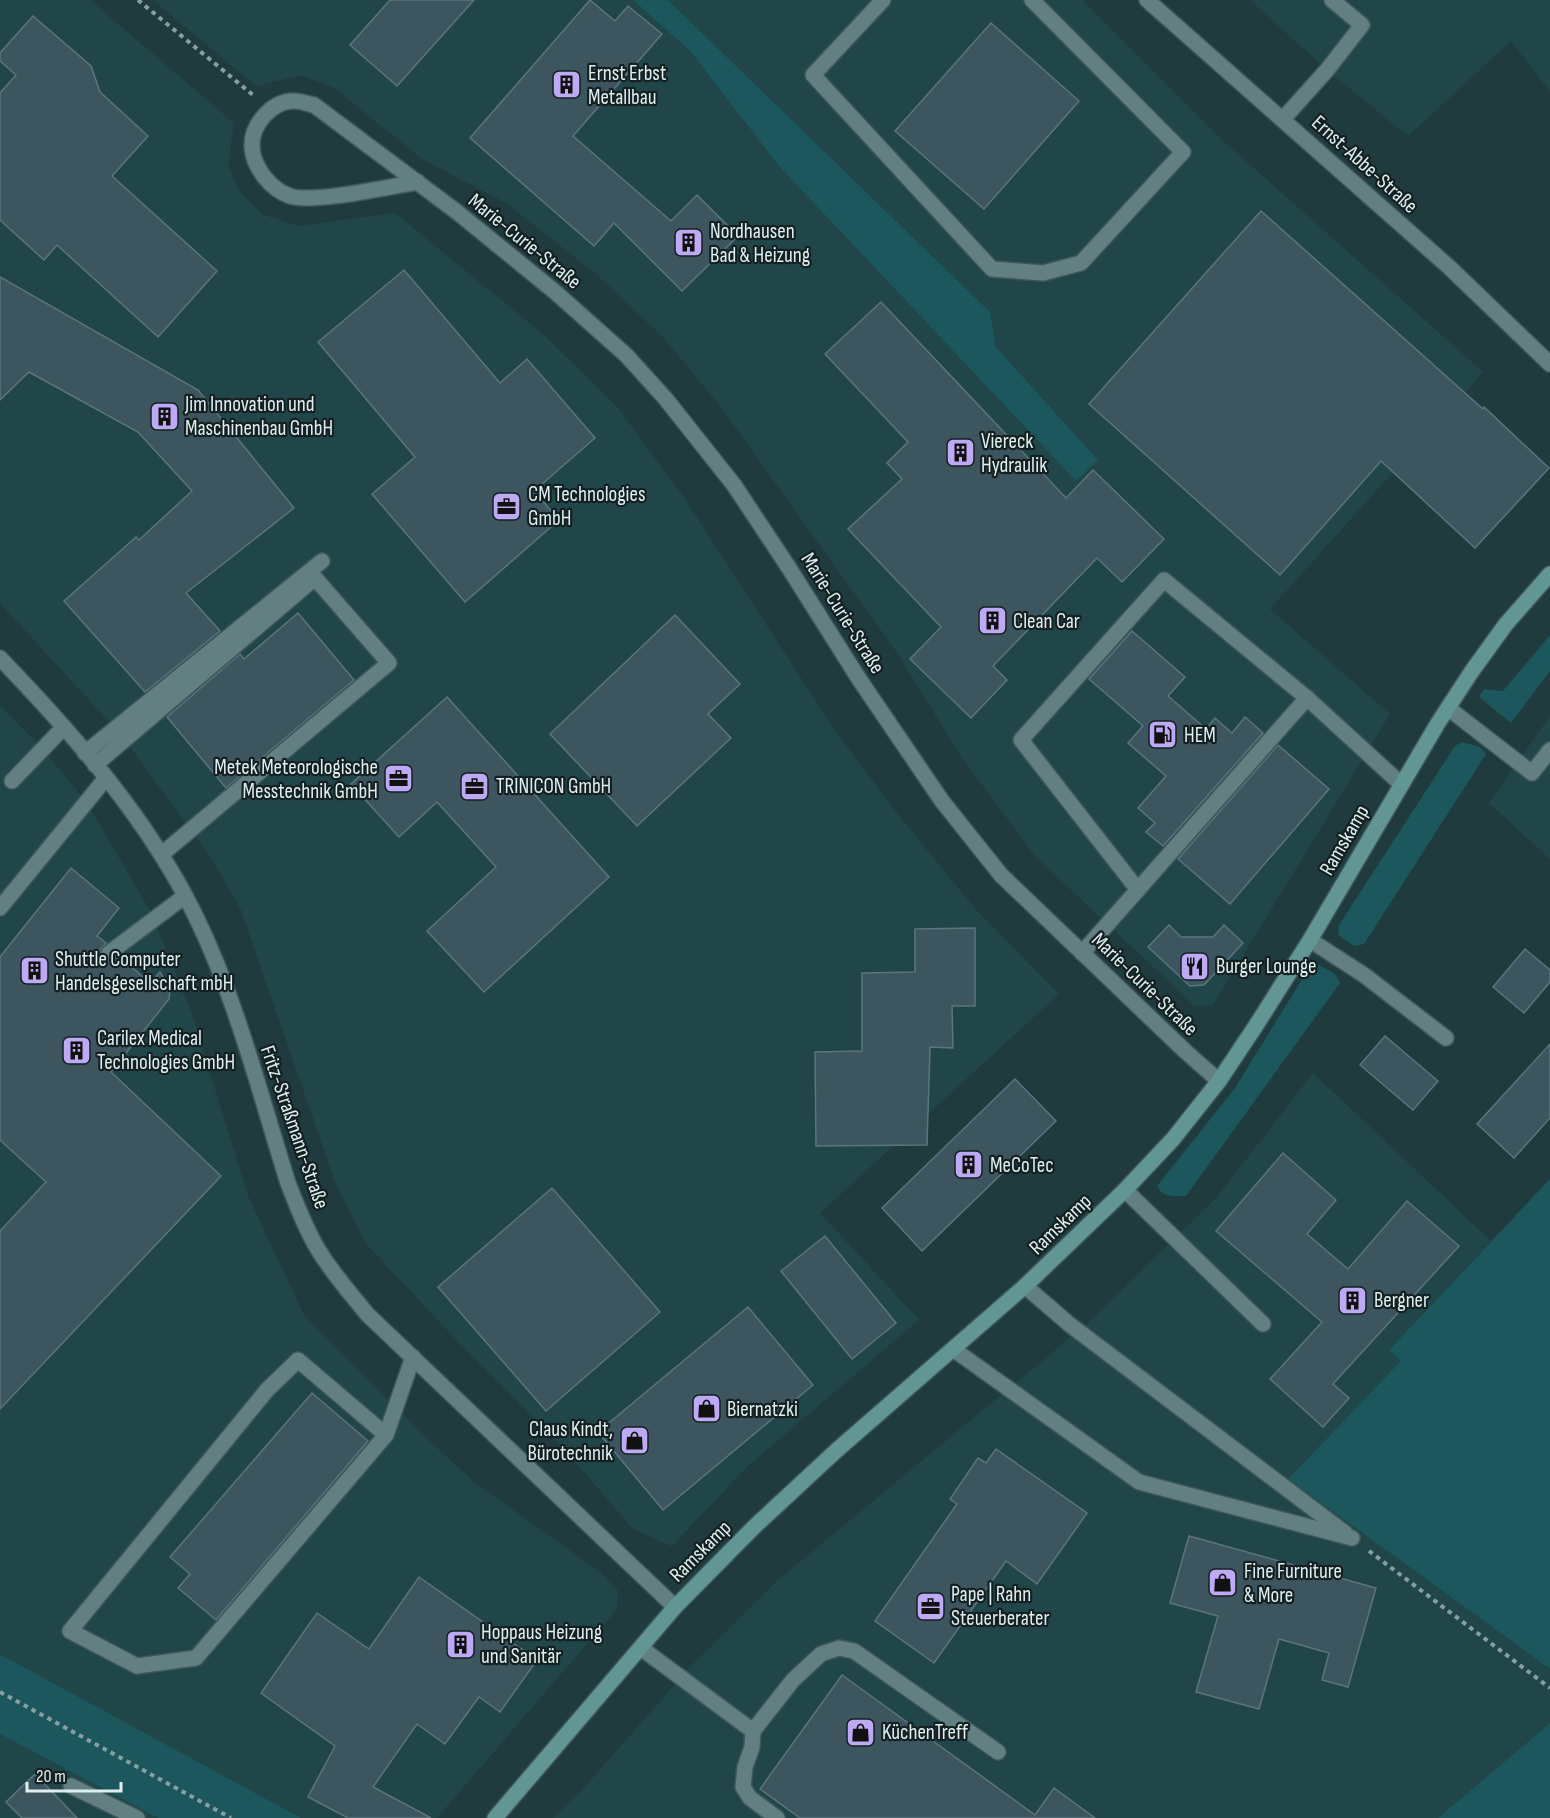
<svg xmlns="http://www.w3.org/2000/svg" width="1550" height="1818" font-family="'Sofia Sans Condensed',sans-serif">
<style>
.built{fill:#21464a}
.green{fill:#1b575d}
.building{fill:#3c555e;stroke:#5b757f;stroke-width:1.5}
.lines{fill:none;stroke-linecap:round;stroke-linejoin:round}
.lane-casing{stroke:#3e575a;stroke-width:18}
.street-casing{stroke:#3e575a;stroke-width:18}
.secondary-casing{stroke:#3e575a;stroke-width:18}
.path{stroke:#899e9f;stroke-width:4;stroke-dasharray:4.5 4.5;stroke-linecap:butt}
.lane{stroke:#627f82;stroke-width:15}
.street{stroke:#627f82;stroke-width:15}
.secondary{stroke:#629694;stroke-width:15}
.labels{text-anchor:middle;stroke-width:4.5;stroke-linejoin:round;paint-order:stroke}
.poi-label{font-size:21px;fill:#dfeff0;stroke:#142021;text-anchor:start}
.street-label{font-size:21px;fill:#dfeff0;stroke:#142021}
</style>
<rect width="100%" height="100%" fill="#203b3e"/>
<g class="built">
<path d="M0 0H90L234 123 228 165 240 192 264 215 298 226 395 213 544 335 618 408 683 496 834 729 900 817 978 912 1059 994 820 1213 919 1320 748 1466 672 1546 634 1530 556 1440 466 1350 367 1245 336 1185 241 910 209 855 123 737 0 603Z"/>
<path d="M153 0H633L690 51 778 165 1098 460 996 347 990 312 668 0H1082L1220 138 1483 372 1270 609 1390 714 1213 1005 1195 1006 1036 857 960 755 898 654 720 406 662 336 596 274 506 203 425 161 334 88 301 75 256 86Z"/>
<path d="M1250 0H1550V92L1511 41 1408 136 1327 70Z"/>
<path d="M0 705 40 746 85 800 152 914 192 1015 248 1196 304 1315 434 1445 474 1482 599 1571 618 1591 617 1609 437 1818H301L0 1655Z"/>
<path d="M1550 716V859L1489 803Z"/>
<path d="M1313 1073 1491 1241 1389 1350 1402 1361 1288 1479 1550 1669V1723L1438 1818H553L583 1789 691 1666 779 1579 1088 1323 1217 1197Z"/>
<path d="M0 1734 158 1818H0Z"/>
</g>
<g class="green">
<path d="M633 0H668L990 312 996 347 1098 460 1076 481 778 165 690 51Z"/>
<path d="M1550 635V671L1511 723 1479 697 1484 689 1503 691Z"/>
<path d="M1462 742 1480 747 1486 754 1364 944 1354 946 1338 935 1339 925 1455 746Z"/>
<path d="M1317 964 1335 974 1340 983 1186 1196C1174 1196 1163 1198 1157 1186L1235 1088 1309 968Z"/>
<path d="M1550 1179V1669L1288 1479 1401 1361 1389 1350Z"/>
<path d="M0 1655 7 1658 301 1818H158L0 1734Z"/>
<path d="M1550 1723V1818H1438Z"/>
</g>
<g class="building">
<path d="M390 0H474L397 86 350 45Z"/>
<path d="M590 0 615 21 628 6 662 34 573 136 671 221 697 195 738 236 682 291 614 223 594 246 470 138Z"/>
<path d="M33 16 91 66 100 92 148 136 112 176 217 271 158 337 57 245 44 260 0 220V93L16 75 0 61V53Z"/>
<path d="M991 23 1079 101 984 209 895 131Z"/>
<path d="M1261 211 1483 409 1484 407 1549 468 1475 548 1381 461 1280 575 1089 404Z"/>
<path d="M404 270 500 383 527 359 595 438 534 491 559 520 465 602 372 494 415 457 318 342Z"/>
<path d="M0 277 198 390 294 508 186 593 220 631 145 692 64 601 136 537 139 540 192 491 138 432 29 372 0 400Z"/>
<path d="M881 302 1066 498 1093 470 1164 539 1122 582 1097 558 993 666 1007 680 971 718 910 659 941 627 848 529 902 479 887 463 908 442 825 354Z"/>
<path d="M298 613 354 680 226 788 167 717 240 654 244 659Z"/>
<path d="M675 615 740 684 708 714 731 738 637 826 550 734Z"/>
<path d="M1132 631 1185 677 1168 696 1206 729 1215 718 1232 733 1245 717 1263 733 1163 846 1146 832 1155 823 1138 808 1166 776 1128 743 1143 726 1089 679Z"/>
<path d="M447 697 609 877 484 992 427 931 496 867 437 802 399 837 351 784Z"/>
<path d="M1278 745 1329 789 1230 904 1178 859Z"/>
<path d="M71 868 119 908 97 936 106 943 100 950 102 959 111 963 120 957 150 983 160 972 170 989 169 999 111 1072 221 1176 0 1409V1231L46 1182 0 1140V957Z"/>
<path d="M1169 925 1181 937H1213L1224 925 1243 943 1204 985 1190 986 1148 947Z"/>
<path d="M975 928V1006H952L953 1048 930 1047 927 1145 816 1146 815 1052 862 1051V973L915 972V929Z"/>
<path d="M1525 949 1550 970V982L1524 1013 1493 987Z"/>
<path d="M1385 1036 1438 1081 1413 1110 1360 1065Z"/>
<path d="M1550 1044V1118L1514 1158 1477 1124Z"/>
<path d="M1015 1079 1056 1121 922 1251 882 1208Z"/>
<path d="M1283 1153 1336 1200 1307 1234 1348 1269 1407 1201 1459 1246 1333 1384 1349 1398 1323 1427 1270 1379 1322 1322 1216 1231Z"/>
<path d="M552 1188 660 1312 546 1411 438 1287Z"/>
<path d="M825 1236 896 1323 852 1359 781 1271Z"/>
<path d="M748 1307 813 1385 663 1510 598 1432Z"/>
<path d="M312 1393 368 1441 216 1620 178 1588 190 1574 170 1557Z"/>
<path d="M996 1449 1087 1513 1037 1584 1006 1561 934 1663 875 1621 957 1504 950 1499 978 1458 986 1463Z"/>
<path d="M1189 1536 1376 1588 1348 1687 1322 1680 1329 1653 1279 1639 1259 1709 1196 1692 1218 1616 1170 1603Z"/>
<path d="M419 1577 537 1660 500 1712 479 1697 445 1744 417 1724 373 1787 431 1818H348L308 1797 335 1746 261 1693 317 1613 369 1649Z"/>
<path d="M842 1675 1035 1815 1054 1788 1095 1818H800L760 1789Z"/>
<path d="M35 1774 77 1818H22L6 1802Z"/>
</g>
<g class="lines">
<defs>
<g id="lane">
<path d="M883 0 813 75 992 269 1043 273 1081 263 1183 152 1032 0"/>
<path d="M1283 119 1327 70 1362 25 1332 0"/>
<path d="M1448 708 1532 773 1550 750"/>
<path d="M85 753 322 561"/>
<path d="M95 765 315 578 389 663 162 854"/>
<path d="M12 781 63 728"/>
<path d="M1138 890 1021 740 1164 580 1307 698 1401 784"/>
<path d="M0 908 106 778"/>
<path d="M1310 940 1364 975 1446 1038"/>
<path d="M109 953 185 896"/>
<path d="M1082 953 1307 698"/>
<path d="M1125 1190 1263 1324"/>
<path d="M1025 1286 1069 1324 1345 1533"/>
<path d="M953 1349 1139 1482 1352 1538"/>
<path d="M386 1435 298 1360 267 1390 70 1631 137 1666 196 1658 386 1435 413 1357"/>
<path d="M641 1648 753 1731 752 1747 745 1767 743 1787 750 1798 777 1818"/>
<path d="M753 1731 793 1680 821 1654 839 1648 854 1651 998 1752"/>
<path d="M71 1786 137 1818"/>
</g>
<g id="street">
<path d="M1147 0 1449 267 1550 364"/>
<path d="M418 182C391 186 313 204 290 196 271 190 253 167 252 147 251 124 273 100 295 101 301 101 308 104 314 105L457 212 554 291 626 355 665 398 734 485 789 568 859 679 942 801 1001 875 1185 1051 1219 1081"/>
<path d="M0 658C75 736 149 820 196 917 237 1001 260 1094 288 1183 297 1206 306 1230 319 1251 333 1274 351 1294 367 1314L675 1607"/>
</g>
<path id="secondary" d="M495 1818 675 1607 754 1527 837 1450 1025 1286 1125 1190 1173 1139 1219 1081 1257 1024 1310 940 1438 723 1472 671 1506 624 1550 574"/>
</defs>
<use href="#lane" class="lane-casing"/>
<use href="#street" class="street-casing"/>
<use href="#secondary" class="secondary-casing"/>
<g class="path">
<path d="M138 0 253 95"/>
<path d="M1369 1551 1550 1688"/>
<path d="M0 1692 231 1818"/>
</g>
<use href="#lane" class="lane"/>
<use href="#street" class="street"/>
<use href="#secondary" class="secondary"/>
</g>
<defs>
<symbol id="building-square" viewBox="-11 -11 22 22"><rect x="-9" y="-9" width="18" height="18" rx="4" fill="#bea9f4" stroke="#142021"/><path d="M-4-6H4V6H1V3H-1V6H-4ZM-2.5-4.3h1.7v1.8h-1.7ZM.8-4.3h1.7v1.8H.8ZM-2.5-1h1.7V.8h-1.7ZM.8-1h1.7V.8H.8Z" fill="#111"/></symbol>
<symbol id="office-square" viewBox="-11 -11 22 22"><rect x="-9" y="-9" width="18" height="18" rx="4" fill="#bea9f4" stroke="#142021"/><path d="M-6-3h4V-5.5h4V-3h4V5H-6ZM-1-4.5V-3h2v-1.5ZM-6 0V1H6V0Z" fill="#111"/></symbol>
<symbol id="fuel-square" viewBox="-11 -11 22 22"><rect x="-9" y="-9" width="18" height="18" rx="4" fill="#bea9f4" stroke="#142021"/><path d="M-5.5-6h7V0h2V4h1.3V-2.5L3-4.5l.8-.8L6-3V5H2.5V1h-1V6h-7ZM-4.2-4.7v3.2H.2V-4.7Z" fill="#111"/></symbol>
<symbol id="restaurant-square" viewBox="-11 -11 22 22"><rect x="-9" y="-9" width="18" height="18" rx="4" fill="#bea9f4" stroke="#142021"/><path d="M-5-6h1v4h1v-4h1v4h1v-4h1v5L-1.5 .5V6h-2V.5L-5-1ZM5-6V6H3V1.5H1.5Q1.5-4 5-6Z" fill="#111"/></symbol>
<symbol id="shop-square" viewBox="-11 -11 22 22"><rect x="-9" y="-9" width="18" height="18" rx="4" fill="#bea9f4" stroke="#142021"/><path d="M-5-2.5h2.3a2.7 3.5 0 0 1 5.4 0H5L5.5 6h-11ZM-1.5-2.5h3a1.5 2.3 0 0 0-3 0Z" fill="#111"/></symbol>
</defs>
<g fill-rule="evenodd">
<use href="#building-square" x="550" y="68" width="33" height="33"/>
<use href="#building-square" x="672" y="226" width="33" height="33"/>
<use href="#building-square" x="148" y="400" width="33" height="33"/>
<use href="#building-square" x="944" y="436" width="33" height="33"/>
<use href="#office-square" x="490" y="490" width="33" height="33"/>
<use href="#building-square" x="976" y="604" width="33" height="33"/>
<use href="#fuel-square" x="1146" y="718" width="33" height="33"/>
<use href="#office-square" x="382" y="762" width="33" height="33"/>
<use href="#office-square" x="458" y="770" width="33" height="33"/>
<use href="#restaurant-square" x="1178" y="950" width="33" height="33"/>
<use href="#building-square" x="18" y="954" width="33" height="33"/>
<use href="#building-square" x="60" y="1034" width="33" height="33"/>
<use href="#building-square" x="952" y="1148" width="33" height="33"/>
<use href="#building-square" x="1336" y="1284" width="33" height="33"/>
<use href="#shop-square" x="690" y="1392" width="33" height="33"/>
<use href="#shop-square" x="618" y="1424" width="33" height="33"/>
<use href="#shop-square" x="1206" y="1566" width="33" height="33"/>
<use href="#office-square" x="914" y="1590" width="33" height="33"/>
<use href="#building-square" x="444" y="1628" width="33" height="33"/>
<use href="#shop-square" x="844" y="1716" width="33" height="33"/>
</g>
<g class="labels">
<g class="poi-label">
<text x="588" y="80">Ernst Erbst<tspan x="588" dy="24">Metallbau</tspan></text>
<text x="710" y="238">Nordhausen<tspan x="710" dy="24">Bad &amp; Heizung</tspan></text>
<text x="185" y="411">Jim Innovation und<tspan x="185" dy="24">Maschinenbau GmbH</tspan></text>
<text x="981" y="448">Viereck<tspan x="981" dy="24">Hydraulik</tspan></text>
<text x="528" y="501">CM Technologies<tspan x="528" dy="24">GmbH</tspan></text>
<text x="1013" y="628">Clean Car</text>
<text x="1184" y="742">HEM</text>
<text x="378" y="774" text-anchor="end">Metek Meteorologische<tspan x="378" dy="24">Messtechnik GmbH</tspan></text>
<text x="496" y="793">TRINICON GmbH</text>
<text x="55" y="966">Shuttle Computer<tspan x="55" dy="24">Handelsgesellschaft mbH</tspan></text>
<text x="1216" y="973">Burger Lounge</text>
<text x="97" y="1045">Carilex Medical<tspan x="97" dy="24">Technologies GmbH</tspan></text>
<text x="990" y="1172">MeCoTec</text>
<text x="1374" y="1307">Bergner</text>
<text x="727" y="1416">Biernatzki</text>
<text x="613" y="1436" text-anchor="end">Claus Kindt,<tspan x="613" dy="24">Bürotechnik</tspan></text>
<text x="1244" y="1578">Fine Furniture<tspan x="1244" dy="24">&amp; More</tspan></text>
<text x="951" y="1601">Pape | Rahn<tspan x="951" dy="24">Steuerberater</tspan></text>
<text x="481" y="1639">Hoppaus Heizung<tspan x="481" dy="24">und Sanitär</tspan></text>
<text x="882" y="1739">KüchenTreff</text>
</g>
<g class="street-label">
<text transform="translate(1365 164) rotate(42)" y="7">Ernst-Abbe-Straße</text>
<text transform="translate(525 241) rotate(39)" y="7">Marie-Curie-Straße</text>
<text transform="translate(843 613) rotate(58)" y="7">Marie-Curie-Straße</text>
<text transform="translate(1344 840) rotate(-60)" y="7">Ramskamp</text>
<text transform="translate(1145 984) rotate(44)" y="7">Marie-Curie-Straße</text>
<text transform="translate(295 1127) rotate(71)" y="7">Fritz-Straßmann-Straße</text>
<text transform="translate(1060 1224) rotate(-44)" y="7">Ramskamp</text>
<text transform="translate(700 1551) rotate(-45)" y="7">Ramskamp</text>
</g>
</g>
<path d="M27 1782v9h94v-9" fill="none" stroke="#dfeff0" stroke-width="3"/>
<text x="36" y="1782" font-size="18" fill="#dfeff0" stroke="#142021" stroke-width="4.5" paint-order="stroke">20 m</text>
</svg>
